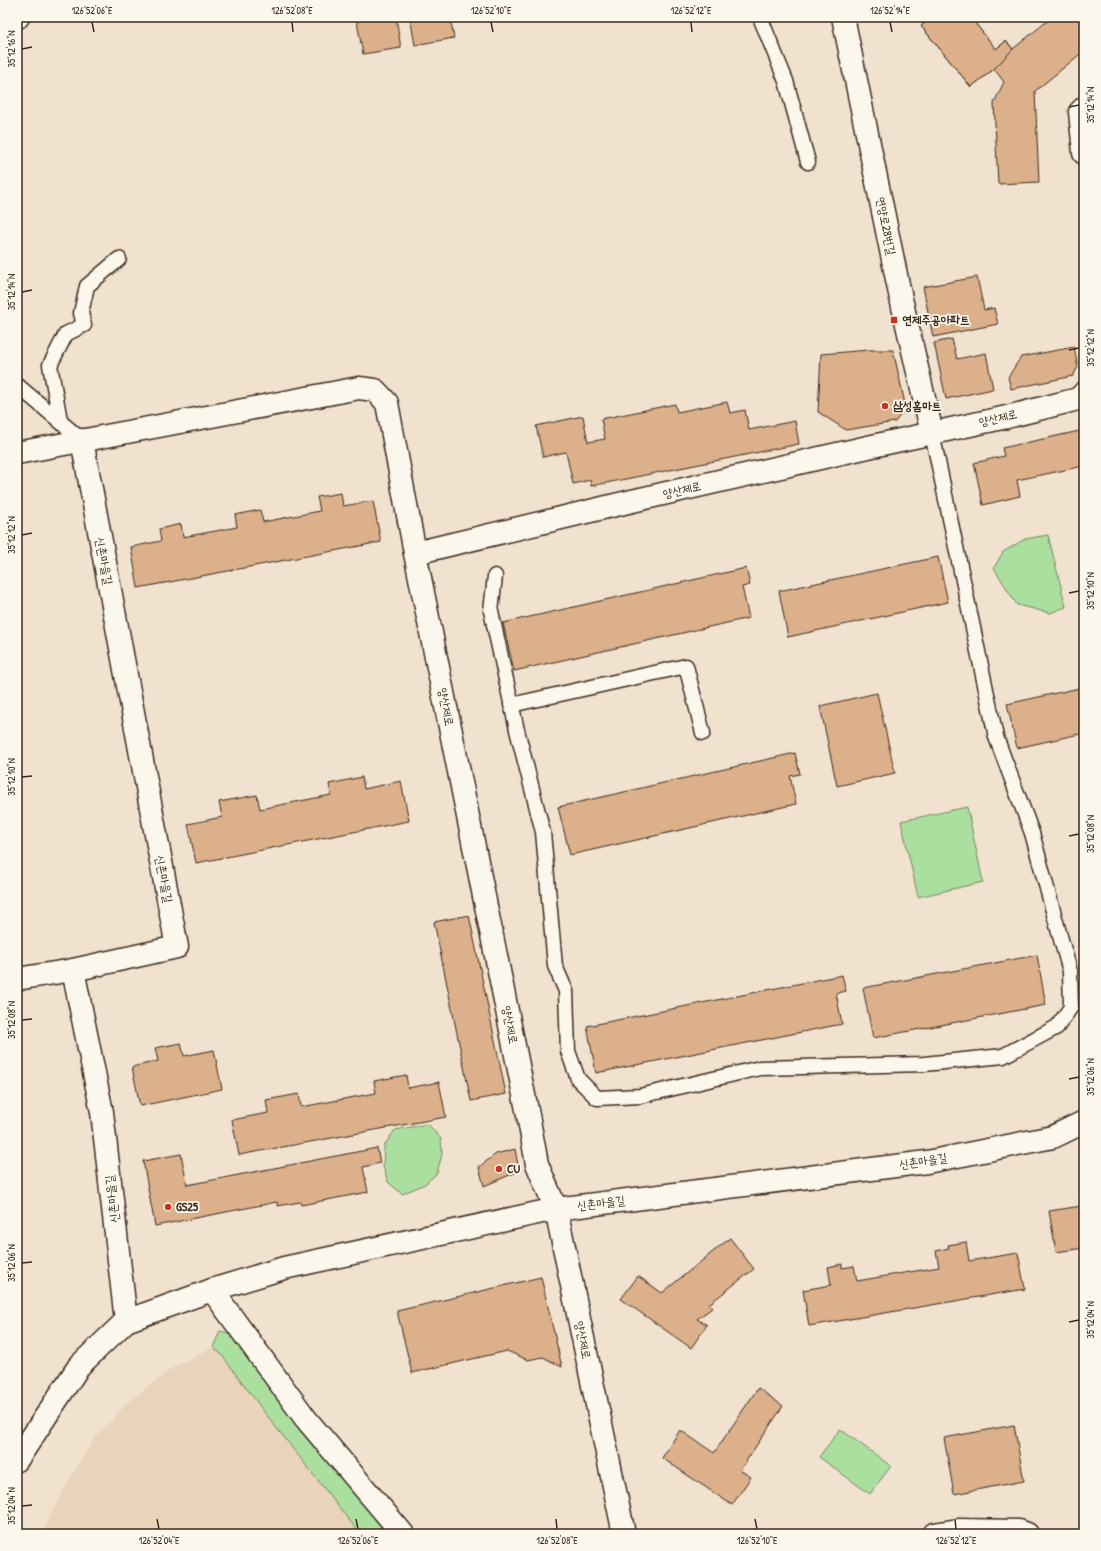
<svg xmlns="http://www.w3.org/2000/svg" width="1101" height="1551" font-family="'Patrick Hand','Poor Story',sans-serif">
<style>
.built{fill:#ead3bb}
.green{fill:#abdfa0;stroke:#73845f}
.building{fill:#dbb08b;stroke:#3b2a1e}
.lines{fill:none;stroke-linecap:round;stroke-linejoin:round}
.lane-casing{stroke:#3b2a1e;stroke-width:17}
.street-casing{stroke:#3b2a1e;stroke-width:25}
.lane{stroke:#fbf7ec;stroke-width:14}
.street{stroke:#fbf7ec;stroke-width:22}
.ticks{fill:none;stroke:#3b2a1e;stroke-width:1.5}
.poi-dot{fill:#c8321e;stroke:#fbf7ec;stroke-width:1.5}
.labels{text-anchor:middle;stroke-width:3.5;stroke-linejoin:round;paint-order:stroke}
.street-label{font-size:12px;fill:#3b2a1e;stroke:#fbf7ec}
.poi-label{font-size:12px;font-weight:bold;fill:#3b2a1e;stroke:#fbf7ec;text-anchor:start}
.neatline{fill:none;stroke:#3b2a1e;stroke-width:1.5}
.ticks-label{font-size:10px;text-anchor:middle;fill:#3b2a1e}
</style>
<rect width="100%" height="100%" fill="#f1e2cf"/>
<filter id="ink" filterUnits="userSpaceOnUse"><feTurbulence type="fractalNoise" baseFrequency=".025" numOctaves="2"/><feDisplacementMap in="SourceGraphic" scale="8" xChannelSelector="R" yChannelSelector="G"/><feConvolveMatrix kernelMatrix="1 2 1 2 8 2 1 2 1" color-interpolation-filters="sRGB"/></filter>
<g filter="url(#ink)">
<path class="built" d="M213 1347 221 1354 268 1417 360 1534H41L67 1483 95 1438 129 1401 174 1367Z"/>
<g class="green">
<path d="M1048 535 1066 607 1050 613 1017 605 994 568 1003 552 1025 539Z"/>
<path d="M967 807 983 882 918 897 901 821Z"/>
<path d="M428 1124 441 1139 442 1154 437 1173 425 1184 402 1194 388 1182 383 1166 384 1146 395 1130Z"/>
<path d="M220 1331 236 1335 393 1534H360L268 1417 221 1354 213 1347Z"/>
<path d="M840 1429 891 1466 870 1494 819 1457Z"/>
</g>
<g class="building">
<path d="M356 17H396L401 48 363 54Z"/>
<path d="M410 17H450L454 38 415 45Z"/>
<path d="M932 17H970L996 49 1006 41 1013 49 1052 17H1084V51L1035 91 1039 182 998 184 994 103 1004 82 994 69 971 87 921 26Z"/>
<path d="M932 17H970L996 49 1006 41 1013 49 994 69 971 87 921 26Z"/>
<path d="M977 277 984 310 994 308 998 324 933 337 923 287Z"/>
<path d="M952 339 957 359 986 353 993 389 946 399 934 343Z"/>
<path d="M1074 347 1078 367 1073 376 1011 389 1008 377 1021 357Z"/>
<path d="M869 350H893L906 408 895 422 846 430 818 412 821 354Z"/>
<path d="M727 402 730 413 745 410 749 430 795 421 799 444 591 486 590 480 573 484 566 452 543 457 536 426 583 416 588 442 605 439 601 419 675 404 677 412Z"/>
<path d="M1084 430V466L1017 480 1020 496 983 505 974 463 1004 456 1002 448Z"/>
<path d="M341 493 343 506 373 501 381 542 138 588 131 547 161 541 159 529 181 524 183 537 237 527 235 515 260 510 263 522 320 511 317 497Z"/>
<path d="M938 557 948 602 788 637 779 591Z"/>
<path d="M746 568 750 585 742 587 749 618 514 671 503 623Z"/>
<path d="M1084 687V733L1017 748 1007 704Z"/>
<path d="M877 693 895 773 837 786 820 706Z"/>
<path d="M795 753 800 774 790 776 796 804 570 855 558 807Z"/>
<path d="M362 777 364 789 401 781 409 821 196 863 188 824 222 817 219 802 257 795 260 809 331 795 329 784Z"/>
<path d="M469 915 506 1094 471 1101 434 922Z"/>
<path d="M1037 955 1046 1005 873 1038 863 988Z"/>
<path d="M842 975 846 991 836 993 842 1024 596 1073 587 1026Z"/>
<path d="M181 1043 184 1056 214 1050 222 1089 140 1106 132 1067 158 1061 155 1048Z"/>
<path d="M406 1075 408 1088 439 1082 446 1117 239 1155 232 1120 268 1113 266 1100 299 1094 301 1107 376 1093 374 1081Z"/>
<path d="M377 1148 380 1163 363 1167 368 1192 301 1205 300 1202 278 1206 277 1202 155 1226 143 1161 181 1154 187 1185Z"/>
<path d="M515 1149 519 1171 484 1186 479 1167 496 1154Z"/>
<path d="M1084 1195V1248L1056 1252 1049 1211 1082 1206 1080 1196Z"/>
<path d="M730 1238 754 1269 709 1304 712 1308 697 1319 707 1325 691 1348 621 1299 638 1276 662 1293Z"/>
<path d="M966 1242 969 1261 1018 1253 1025 1289 809 1326 803 1290 831 1285 828 1267 842 1264V1268L854 1266 857 1281 939 1267 936 1251 949 1248 948 1245Z"/>
<path d="M541 1277 562 1367 543 1357 528 1360 507 1351 412 1373 397 1311Z"/>
<path d="M758 1388 783 1406 740 1470 751 1477 732 1505 662 1458 680 1430 714 1453Z"/>
<path d="M1014 1425 1024 1481 954 1494 944 1438Z"/>
</g>
<g class="lines">
<defs>
<g id="lane">
<path d="M760 17 786 81 808 162"/>
<path d="M17 385 82 440"/>
<path d="M60 420 50 365 66 334 84 325 81 313 87 286 119 259"/>
<path d="M495 576 491 611 517 730 543 832 555 966 566 991 568 1051 578 1079 597 1098 640 1096 760 1068 924 1064 1003 1056 1057 1027 1071 1007 1070 971 1058 929 1032 833 996 737 932 433"/>
<path d="M511 705 686 666 703 733"/>
</g>
<g id="street">
<path d="M17 17H18"/>
<path d="M843 17 900 294 932 433"/>
<path d="M1084 108 1080 112 1084 153"/>
<path d="M17 453 359 388 375 390 387 403 415 553"/>
<path d="M73 970 102 1112 126 1321"/>
<path d="M17 979 73 970 177 947 82 440"/>
<path d="M212 1290 306 1419 403 1534"/>
<path d="M17 1460 79 1366 126 1321 212 1290 284 1268 556 1209 927 1162 1053 1137 1084 1122"/>
<path d="M624 1534 556 1209 537 1164 528 1115 415 553 632 501 868 447 1007 417 1078 399 1084 393"/>
<path d="M934 1534 958 1530 1019 1531 1027 1534"/>
</g>
</defs>
<use href="#lane" class="lane-casing"/>
<use href="#street" class="street-casing"/>
<use href="#lane" class="lane"/>
<use href="#street" class="street"/>
</g>
</g>
<path class="ticks" d="M92 22 94 32M292 22 293 32M491 22 493 32M691 22 692 32M890 22 892 32M22 49 32 47M1069 107 1079 105M22 292 32 290M1069 350 1079 348M22 535 32 533M1069 593 1079 591M22 777 32 776M1069 836 1079 834M22 1020 32 1019M1069 1079 1079 1077M22 1263 32 1262M1069 1322 1079 1320M22 1506 32 1505M157 1519 159 1529M356 1519 358 1529M556 1519 557 1529M755 1519 757 1529M955 1519 956 1529"/>
<g class="poi-dot">
<rect x="890" y="316" width="8" height="8" rx="2"/>
<circle cx="885" cy="406" r="4"/>
<circle cx="499" cy="1169" r="4"/>
<circle cx="168" cy="1207" r="4"/>
</g>
<g class="labels">
<g class="street-label">
<text transform="translate(886 226) rotate(79)" y="4">연양로28번길</text>
<text transform="translate(998 418) rotate(-13)" y="4">양산제로</text>
<text transform="translate(682 490) rotate(-13)" y="4">양산제로</text>
<text transform="translate(104 561) rotate(79)" y="4">신촌마을길</text>
<text transform="translate(446 707) rotate(79)" y="4">양산제로</text>
<text transform="translate(164 879) rotate(79)" y="4">신촌마을길</text>
<text transform="translate(510 1025) rotate(79)" y="4">양산제로</text>
<text transform="translate(923 1161) rotate(-9)" y="4">신촌마을길</text>
<text transform="translate(112 1199) rotate(-97)" y="4">신촌마을길</text>
<text transform="translate(601 1203) rotate(-7)" y="4">신촌마을길</text>
<text transform="translate(583 1340) rotate(78)" y="4">양산제로</text>
</g>
<g class="poi-label">
<text x="902" y="324">연제주공아파트</text>
<text x="893" y="410">삼성홈마트</text>
<text x="507" y="1173">CU</text>
<text x="176" y="1211">GS25</text>
</g>
</g>
<rect width="1101" height="1551" fill="none" stroke="#fbf7ec" stroke-width="44"/>
<rect x="22" y="22" width="1057" height="1507" class="neatline"/>
<g class="ticks-label">
<text x="92" y="14">126°52'06"E</text>
<text x="292" y="14">126°52'08"E</text>
<text x="491" y="14">126°52'10"E</text>
<text x="691" y="14">126°52'12"E</text>
<text x="890" y="14">126°52'14"E</text>
<text transform="translate(11 49) rotate(-90)" y="4">35°12'16"N</text>
<text transform="translate(1090 105) rotate(-90)" y="4">35°12'14"N</text>
<text transform="translate(11 292) rotate(-90)" y="4">35°12'14"N</text>
<text transform="translate(1090 348) rotate(-90)" y="4">35°12'12"N</text>
<text transform="translate(11 535) rotate(-90)" y="4">35°12'12"N</text>
<text transform="translate(1090 591) rotate(-90)" y="4">35°12'10"N</text>
<text transform="translate(11 777) rotate(-90)" y="4">35°12'10"N</text>
<text transform="translate(1090 834) rotate(-90)" y="4">35°12'08"N</text>
<text transform="translate(11 1020) rotate(-90)" y="4">35°12'08"N</text>
<text transform="translate(1090 1077) rotate(-90)" y="4">35°12'06"N</text>
<text transform="translate(11 1263) rotate(-90)" y="4">35°12'06"N</text>
<text transform="translate(1090 1320) rotate(-90)" y="4">35°12'04"N</text>
<text transform="translate(11 1506) rotate(-90)" y="4">35°12'04"N</text>
<text x="159" y="1544">126°52'04"E</text>
<text x="358" y="1544">126°52'06"E</text>
<text x="557" y="1544">126°52'08"E</text>
<text x="757" y="1544">126°52'10"E</text>
<text x="956" y="1544">126°52'12"E</text>
</g>
</svg>
